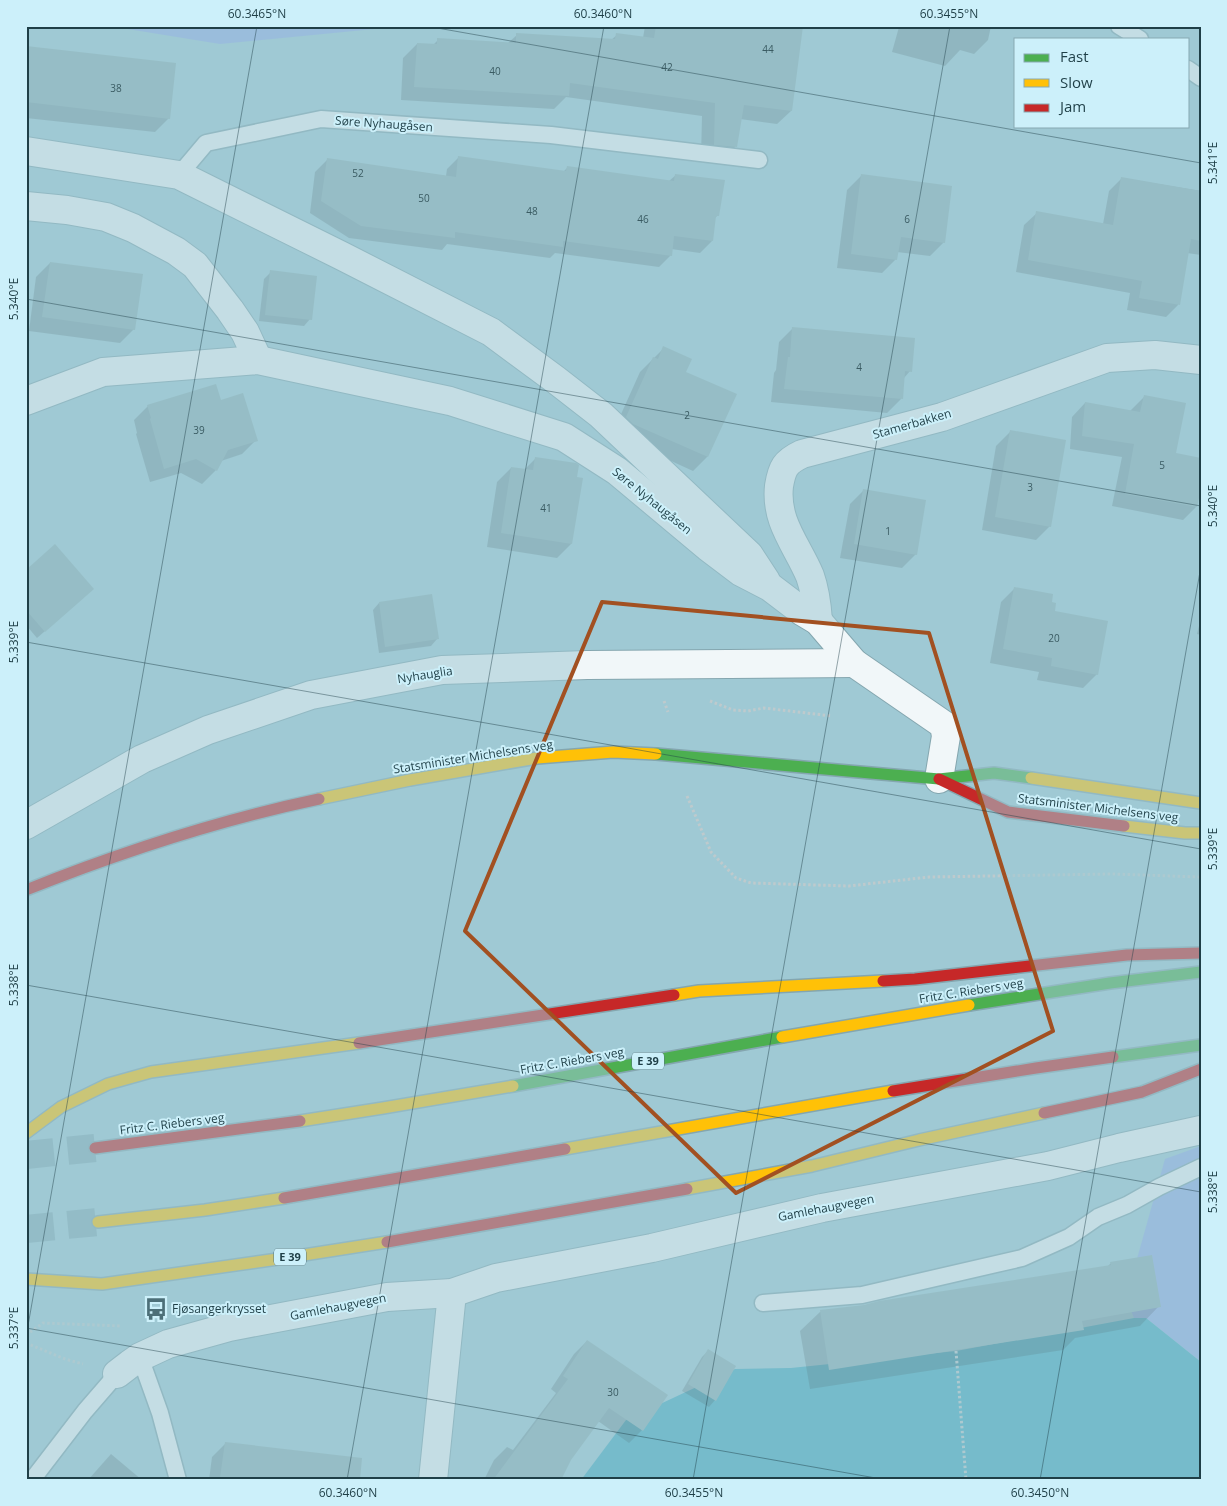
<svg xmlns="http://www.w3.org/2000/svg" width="1227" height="1506" font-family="'Open Sans',sans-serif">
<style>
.green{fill:#96b0e7}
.water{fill:#45abc0}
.shadow{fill:#0003}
.building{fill:#8db0b5}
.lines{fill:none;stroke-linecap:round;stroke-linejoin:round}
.highway-tunnel{stroke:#85adb8;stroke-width:28;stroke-dasharray:28 14;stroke-linecap:butt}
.lane-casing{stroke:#84a6af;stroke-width:19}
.street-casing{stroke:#84a6af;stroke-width:30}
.fast-casing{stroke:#84a6af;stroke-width:14}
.slow-casing{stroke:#84a6af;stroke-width:14}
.jam-casing{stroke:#84a6af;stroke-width:14}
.path{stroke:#becacd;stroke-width:3;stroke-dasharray:2.5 2.5;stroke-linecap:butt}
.lane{stroke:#f1f7f9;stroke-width:16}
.street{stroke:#f1f7f9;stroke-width:28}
.fast{stroke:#4caf50;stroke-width:11}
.slow{stroke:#ffc107;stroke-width:11}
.jam{stroke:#c62828;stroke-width:11}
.marked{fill:none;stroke:#a25021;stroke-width:4;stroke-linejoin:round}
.ticks{fill:none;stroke:#1f3f47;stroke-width:1;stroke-opacity:0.45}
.labels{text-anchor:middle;stroke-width:4;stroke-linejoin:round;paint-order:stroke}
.number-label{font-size:10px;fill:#3a5b62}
.shield{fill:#ccf0fa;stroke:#53747d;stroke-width:1}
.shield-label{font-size:11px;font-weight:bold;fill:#1f3f47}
.street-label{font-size:12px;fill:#1f3f47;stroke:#ccf0fa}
.poi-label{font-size:12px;fill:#1f3f47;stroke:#ccf0fa;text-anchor:start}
.neatline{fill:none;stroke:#1f3f47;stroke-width:2}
.ticks-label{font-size:12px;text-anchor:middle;fill:#1f3f47}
</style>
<rect width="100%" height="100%" fill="#9fc9d4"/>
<g class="green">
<path d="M109 26H405L220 44Z"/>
<path d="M1201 1146V1362L1146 1318H1134L1126 1298 1165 1159Z"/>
</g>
<path class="water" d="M1134 1318H1146L1201 1362V1480H581L626 1420 735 1369 791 1368 956 1351Z"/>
<g class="shadow">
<path d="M645 26H802L791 111 777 124 740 119 735 147 722 160 701 158 702 116 566 97 554 109 401 100 403 58 417 44 433 45 438 40 508 43 517 35 611 40 617 35 643 38Z"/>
<path d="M895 26H991L988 40 974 54 960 50 945 66 892 52 899 27Z"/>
<path d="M26 47 169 118 155 132 26 118Z"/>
<path d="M459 157 563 172 568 167 669 181 676 175 718 215 715 218 712 241 700 253 671 249V255L659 267 555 253 550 258 447 244 442 250 349 238 310 213 315 172 327 160 446 176 447 169Z"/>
<path d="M861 176 944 242 930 256 897 252 896 259 882 273 837 268 847 190Z"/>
<path d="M1122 178 1201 191V255L1187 253 1178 305 1166 317 1127 310 1130 293 1016 272 1024 225 1037 213 1103 224 1109 191Z"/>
<path d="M50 263 134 329 120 343 29 331 36 277Z"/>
<path d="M271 272 310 319 304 326 259 321 264 279Z"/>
<path d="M793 328 910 371 904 378 901 399 887 413 771 402 774 373 776 370 779 342Z"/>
<path d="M664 348 684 372 735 395 707 457 693 471 619 437 613 432 640 372Z"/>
<path d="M1144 397 1175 454 1196 507 1183 520 1112 506 1122 457 1070 449 1072 417 1085 403 1130 411Z"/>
<path d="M148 406 256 440 242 454 221 461 216 470 202 484 181 473 150 482 136 434 137 433 134 420Z"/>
<path d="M1010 432 1050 526 1036 540 982 530 996 446Z"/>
<path d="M536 458 576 478 571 544 557 558 487 547 497 482 511 468 524 470Z"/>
<path d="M864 490 916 554 902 568 840 558 850 504Z"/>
<path d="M26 571 85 596 37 638 26 625Z"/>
<path d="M1015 588 1050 603 1053 612 1097 674 1083 688 1037 680 1039 672 990 663 1001 602Z"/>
<path d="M379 603 437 639 431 646 379 653 373 610Z"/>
<path d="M1201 618V635L1197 634Z"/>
<path d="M1111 1263 1159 1306 1140 1326 1075 1338 1063 1350 810 1389 800 1331 820 1312 864 1306 1107 1267Z"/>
<path d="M587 1341 642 1430 629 1443 598 1421 570 1459 559 1480H484L494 1460 507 1447 513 1450 556 1393 551 1389 574 1354Z"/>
<path d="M708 1351 715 1400 709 1407 682 1391 702 1357Z"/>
<path d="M226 1443 303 1480H209L212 1457Z"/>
<path d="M111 1454 142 1480H88Z"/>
</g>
<g class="building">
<path d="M656 26H803L792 111 744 105 737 147 714 145 715 103 570 83 569 96 414 87 417 43 437 44V38L516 43V33L615 39 616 33 654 38Z"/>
<path d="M26 46 176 63 170 119 26 102Z"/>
<path d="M458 156 566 171 567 166 674 181 675 174 725 180 719 216H716L713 241 674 236 672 256 563 241V247L455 232V238L361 226 321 201 327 158 456 177Z"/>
<path d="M861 174 952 186 945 243 901 237 897 260 851 254Z"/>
<path d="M1121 177 1201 191V241L1191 239 1180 305 1139 298 1142 281 1028 260 1036 211 1113 225Z"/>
<path d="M50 262 143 274 135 330 42 317Z"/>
<path d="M270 270 317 276 312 320 265 315Z"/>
<path d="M792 327 915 338 912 372 905 371 903 399 784 389 788 357H790Z"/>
<path d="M663 346 692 359 686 372 737 394 708 457 633 424 626 417 653 357 658 359Z"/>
<path d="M216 384 221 400 243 393 258 441 228 450 217 471 196 459 164 469 150 419 151 418 147 405Z"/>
<path d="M1144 395 1186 403 1176 453 1201 458V489L1197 507 1125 494 1134 444 1082 436 1085 402 1140 412Z"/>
<path d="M1010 430 1066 440 1051 527 995 517Z"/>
<path d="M535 457 576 463 579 465 577 477 583 478 572 544 501 533 511 467 533 470Z"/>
<path d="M863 489 926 500 917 555 854 544Z"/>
<path d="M55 544 94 589 45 632 26 610V570Z"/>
<path d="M1014 587 1053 594 1052 602 1056 603 1055 611 1108 621 1098 675 1051 666 1052 658 1003 649Z"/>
<path d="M432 594 439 639 385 647 379 602Z"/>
<path d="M1152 1255 1161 1307 1082 1321 1084 1330 829 1370 820 1310 864 1305 879 1301 1111 1265 1110 1262Z"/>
<path d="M587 1340 668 1395 643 1431 609 1408 571 1460 561 1480H493L568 1379 563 1376Z"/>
<path d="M708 1349 736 1366 716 1401 688 1384Z"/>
<path d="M225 1442 362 1458 360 1480H238L220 1478Z"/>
</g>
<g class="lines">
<g class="highway-tunnel">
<path d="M26 1155 95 1148"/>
<path d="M26 1229 98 1222"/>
</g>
<defs>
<g id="lane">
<path d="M1119 26 1140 39"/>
<path d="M1188 69 1201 78"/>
<path d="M179 175 206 143 321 119 551 135 759 160"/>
<path d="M763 1303 862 1295 1022 1258 1069 1237 1098 1217 1127 1205 1159 1187 1201 1167"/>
<path d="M140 1357 160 1413 178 1480"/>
<path d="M32 1480 85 1411 117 1374"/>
</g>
<g id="street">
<path d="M26 151 179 175 342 256 491 332 556 380 601 415 749 555 766 581"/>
<path d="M26 206 67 210 106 217 133 228 176 251 195 265 230 310 245 332 258 360"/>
<path d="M26 401 103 372 258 360 450 401 564 437 617 471 708 547 741 572 770 587 803 612 818 621 854 663 944 725 946 736 939 779"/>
<path d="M818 621C817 606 815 590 810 576 797 545 775 522 779 486 782 468 785 462 802 454L942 417 1107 358 1155 355 1201 360"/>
<path d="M26 825 142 759 208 730 311 695 442 670 587 665 854 663"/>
<path d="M117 1374 130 1364 140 1357 168 1344 229 1327 387 1297 452 1293 496 1278 652 1248 822 1208 1048 1166 1119 1148 1201 1130"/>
<path d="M433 1480 452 1293"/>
</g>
<g id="fast">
<path d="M656 754 939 779 994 773 1031 778"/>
<path d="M969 1005 1110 983 1201 972"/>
<path d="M1113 1057 1201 1045"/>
<path d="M513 1086 782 1037"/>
</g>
<g id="slow">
<path d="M1031 778 1201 803"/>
<path d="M319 799 410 780 537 758 613 752 656 754"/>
<path d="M1124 826 1185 833H1201"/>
<path d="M674 995 699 991 883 981"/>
<path d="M782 1037 969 1005"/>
<path d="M300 1121 383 1108 513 1086"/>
<path d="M26 1133 61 1107 108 1084 151 1072 359 1043"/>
<path d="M565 1149 893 1091"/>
<path d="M687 1189 812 1166 919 1140 1044 1113"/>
<path d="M98 1222 205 1210 284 1198"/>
<path d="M26 1279 102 1284 278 1259 387 1242"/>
</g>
<g id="jam">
<path d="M939 779 1008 812 1124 826"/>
<path d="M26 890C121 852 219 820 319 799"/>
<path d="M883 981 915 979 1127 955 1201 953"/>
<path d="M359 1043 674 995"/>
<path d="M893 1091 1036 1068 1113 1057"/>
<path d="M1044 1113 1142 1092 1201 1069"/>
<path d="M95 1148 300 1121"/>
<path d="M284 1198 565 1149"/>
<path d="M387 1242 687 1189"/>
</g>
</defs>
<use href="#lane" class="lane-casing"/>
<use href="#street" class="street-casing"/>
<use href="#fast" class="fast-casing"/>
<use href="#slow" class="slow-casing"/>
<use href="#jam" class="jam-casing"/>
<g class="path">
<path d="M664 701 668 712"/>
<path d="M710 701 733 710 748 711 764 708 832 716"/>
<path d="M687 796 711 852 736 878 751 883 849 886 929 877 1112 874 1201 877"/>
<path d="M26 1335 43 1323 122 1326"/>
<path d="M26 1343 65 1359 83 1364"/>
<path d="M956 1351 966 1480"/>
</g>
<use href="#lane" class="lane"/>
<use href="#street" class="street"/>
<use href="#fast" class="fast"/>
<use href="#slow" class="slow"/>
<use href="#jam" class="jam"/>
</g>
<path d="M0 0H1227V1506H0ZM602 602 929 633 1053 1031 736 1193 465 931Z" fill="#9fc9d4" fill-opacity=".55" fill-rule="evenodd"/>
<path class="marked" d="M602 602 929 633 1053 1031 736 1193 465 931Z"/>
<path class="ticks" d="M426 26 1201 163M26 299 1201 506M26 642 1201 849M26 985 1201 1192M26 1328 887 1480M26 1337 257 26M347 1480 604 26M693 1480 950 26M1040 1480 1201 566"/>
<defs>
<symbol id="bus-bare" viewBox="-9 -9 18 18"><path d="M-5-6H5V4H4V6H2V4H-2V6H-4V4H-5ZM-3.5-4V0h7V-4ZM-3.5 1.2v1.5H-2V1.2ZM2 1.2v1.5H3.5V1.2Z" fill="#4c6f78" stroke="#ccf0fa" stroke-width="2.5" paint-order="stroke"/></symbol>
</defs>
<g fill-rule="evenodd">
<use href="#bus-bare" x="140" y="1293" width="32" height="32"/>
</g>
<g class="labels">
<g class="number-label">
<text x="768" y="53">44</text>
<text x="667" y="71">42</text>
<text x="495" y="75">40</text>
<text x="116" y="92">38</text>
<text x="358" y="177">52</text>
<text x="424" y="202">50</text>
<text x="532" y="215">48</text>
<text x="643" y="223">46</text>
<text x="907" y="223">6</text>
<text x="859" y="371">4</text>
<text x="687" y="419">2</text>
<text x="199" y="434">39</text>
<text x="1162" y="469">5</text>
<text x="1030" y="491">3</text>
<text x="546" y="512">41</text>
<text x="888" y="535">1</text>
<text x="1054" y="642">20</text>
<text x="613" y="1396">30</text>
</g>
<g class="shield">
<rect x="632" y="1052.5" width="32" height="17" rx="4"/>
<rect x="274" y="1248.5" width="32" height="17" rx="4"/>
</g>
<g class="shield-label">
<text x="648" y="1065">E 39</text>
<text x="290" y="1261">E 39</text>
</g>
<g class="street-label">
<text transform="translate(384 124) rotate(4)" y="4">Søre Nyhaugåsen</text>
<text transform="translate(912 424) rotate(-16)" y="4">Stamerbakken</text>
<text transform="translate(652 501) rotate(39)" y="4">Søre Nyhaugåsen</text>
<text transform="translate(425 675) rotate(-9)" y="4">Nyhauglia</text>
<text transform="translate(473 757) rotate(-9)" y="4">Statsminister Michelsens veg</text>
<text transform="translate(1098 808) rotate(7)" y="4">Statsminister Michelsens veg</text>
<text transform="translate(971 991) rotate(-9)" y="4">Fritz C. Riebers veg</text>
<text transform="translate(572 1061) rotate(-10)" y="4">Fritz C. Riebers veg</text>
<text transform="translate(172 1124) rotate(-7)" y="4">Fritz C. Riebers veg</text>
<text transform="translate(826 1208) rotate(-11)" y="4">Gamlehaugvegen</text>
<text transform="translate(338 1307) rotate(-11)" y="4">Gamlehaugvegen</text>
</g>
<g class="poi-label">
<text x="172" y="1313">Fjøsangerkrysset</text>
</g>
</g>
<rect width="1227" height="1506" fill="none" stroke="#ccf0fa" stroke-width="55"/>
<rect x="1014" y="38" width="175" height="90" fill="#ccf0fa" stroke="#87a9b2"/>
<rect x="1024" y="54" width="25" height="8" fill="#4caf50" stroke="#87a9b2"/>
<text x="1060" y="62" font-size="15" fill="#1f3f47">Fast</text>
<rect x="1024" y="79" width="25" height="8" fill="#ffc107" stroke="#87a9b2"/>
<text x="1060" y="88" font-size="15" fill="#1f3f47">Slow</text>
<rect x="1024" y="104" width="25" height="8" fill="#c62828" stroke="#87a9b2"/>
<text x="1060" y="112" font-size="15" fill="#1f3f47">Jam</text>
<rect x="28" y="28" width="1172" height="1450" class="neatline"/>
<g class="ticks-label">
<text x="257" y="18">60.3465°N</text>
<text x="603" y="18">60.3460°N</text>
<text x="949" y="18">60.3455°N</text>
<text transform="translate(1213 163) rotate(-90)" y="4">5.341°E</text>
<text transform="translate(14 299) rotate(-90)" y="4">5.340°E</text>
<text transform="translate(1213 506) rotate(-90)" y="4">5.340°E</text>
<text transform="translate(14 642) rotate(-90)" y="4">5.339°E</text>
<text transform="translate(1213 849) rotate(-90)" y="4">5.339°E</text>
<text transform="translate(14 985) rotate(-90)" y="4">5.338°E</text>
<text transform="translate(1213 1192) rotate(-90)" y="4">5.338°E</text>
<text transform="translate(14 1328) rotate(-90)" y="4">5.337°E</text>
<text x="348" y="1497">60.3460°N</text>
<text x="694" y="1497">60.3455°N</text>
<text x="1040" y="1497">60.3450°N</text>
</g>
</svg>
